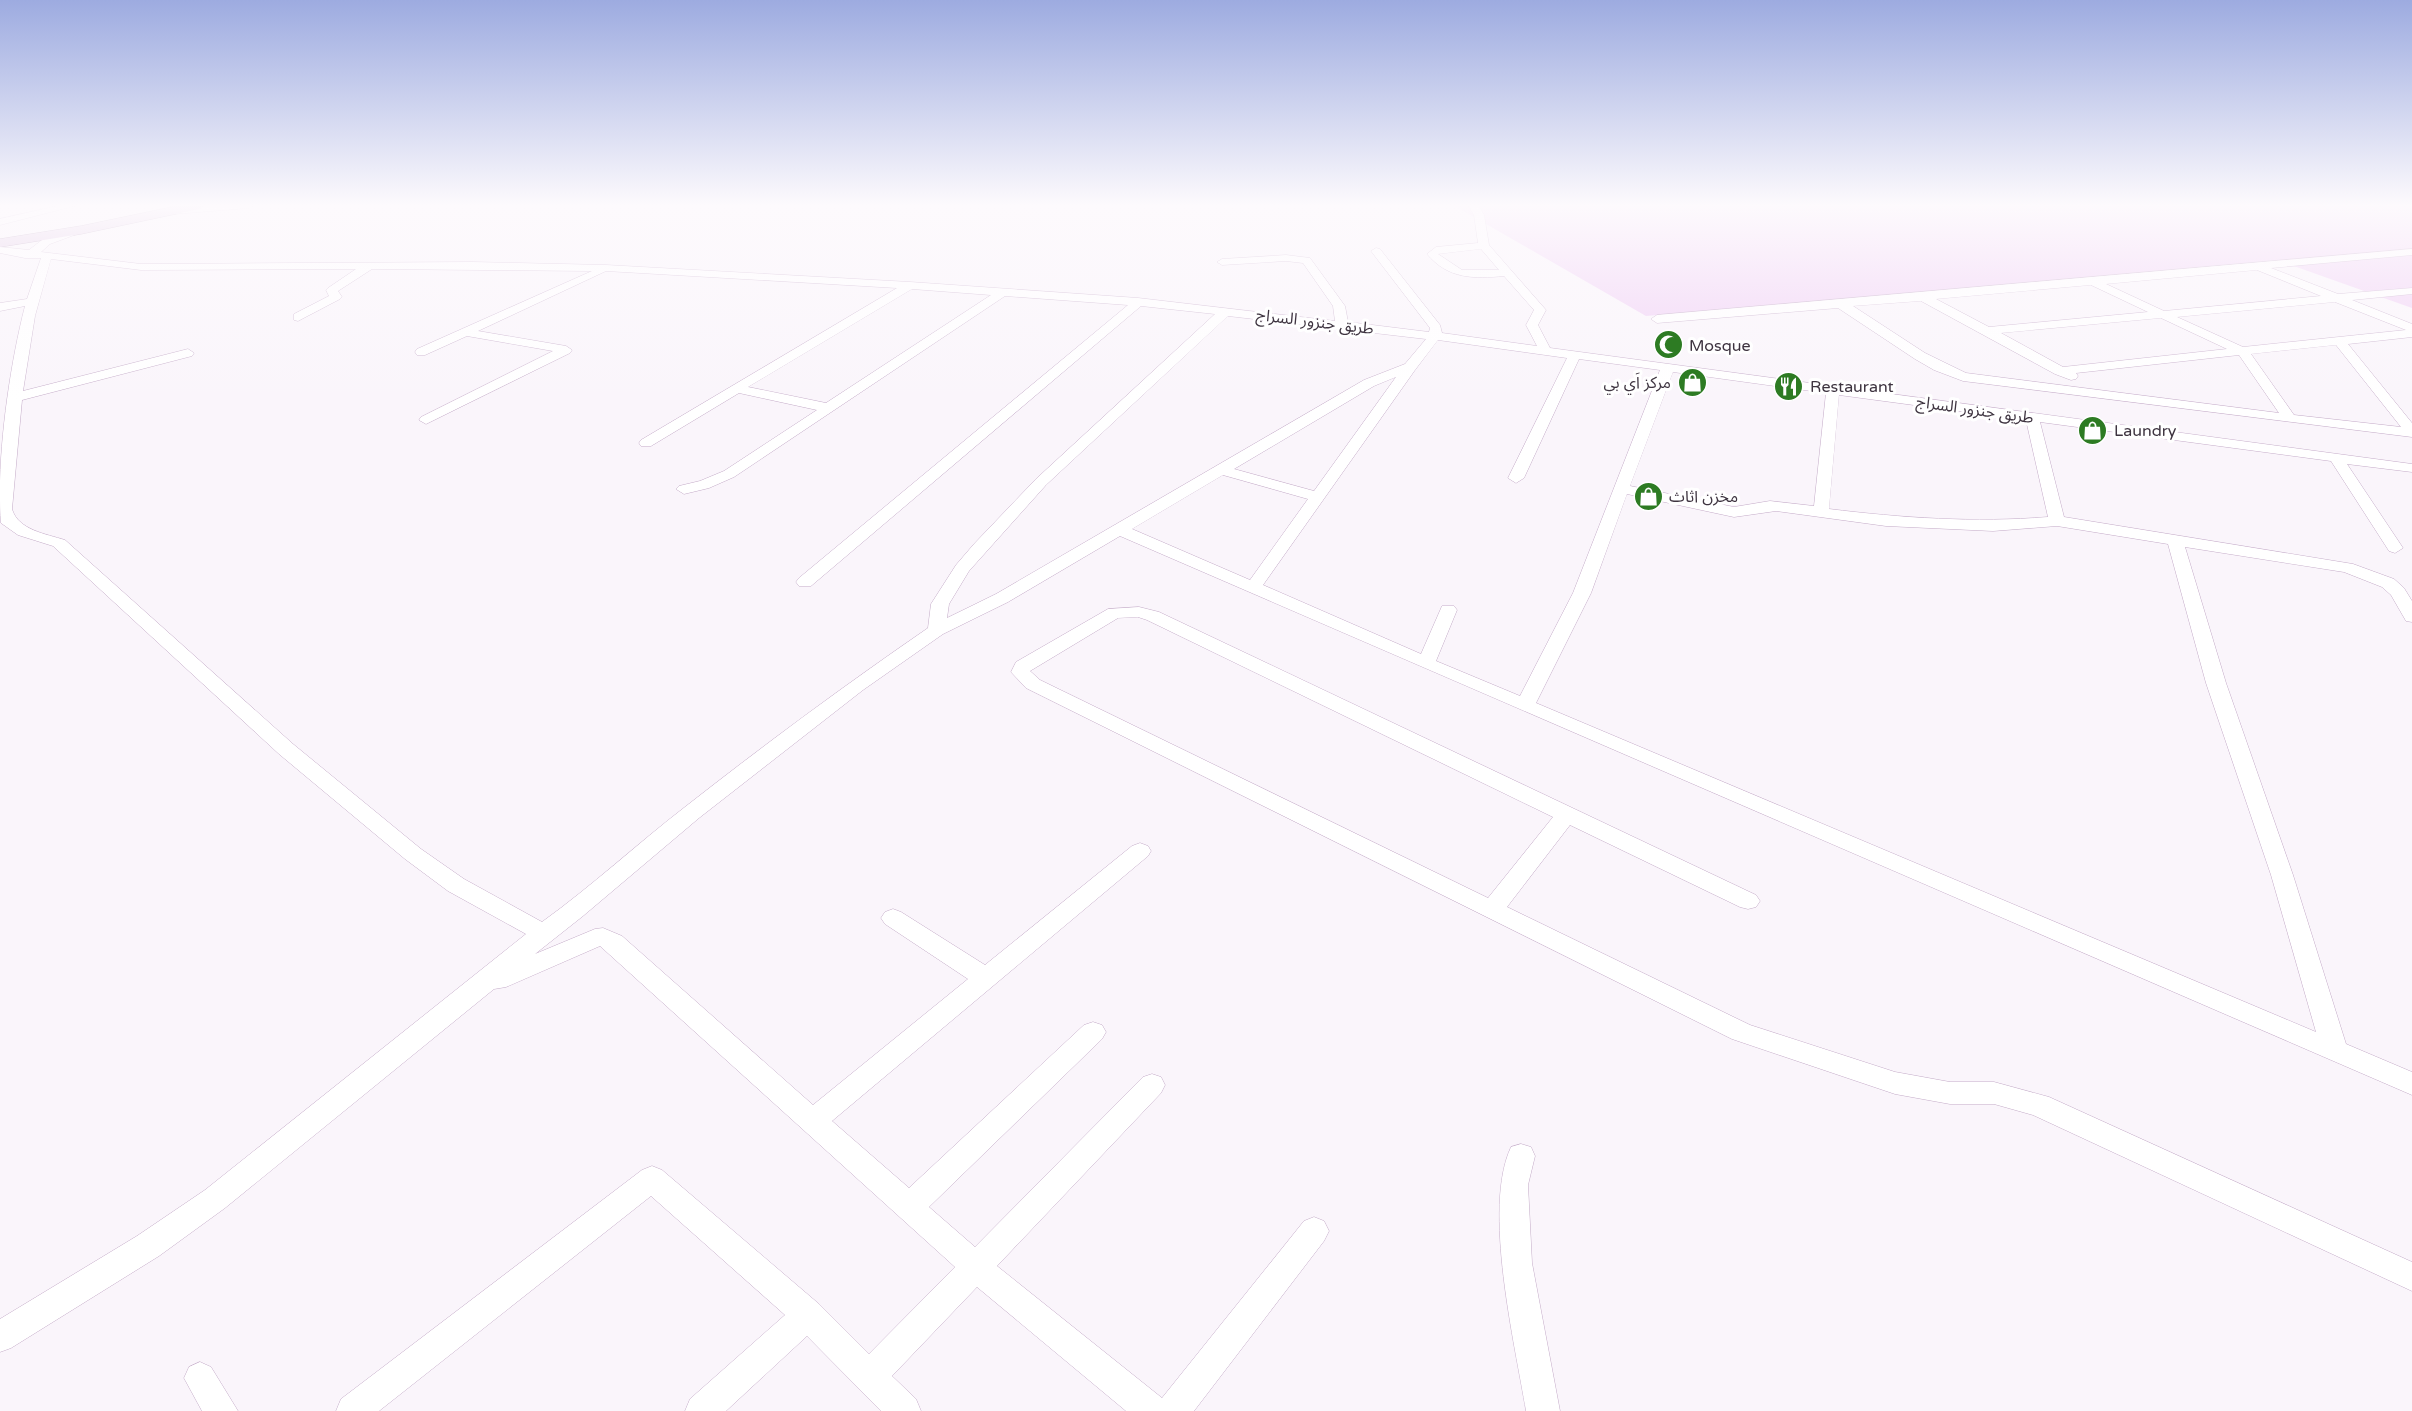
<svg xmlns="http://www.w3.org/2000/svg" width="2412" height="1411" font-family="'Varela Round','Noto Sans Arabic',sans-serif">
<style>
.green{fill:#f0d0f5}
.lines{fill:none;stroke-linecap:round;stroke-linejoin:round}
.minor-casing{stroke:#c4abc8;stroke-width:1}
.major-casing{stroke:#937299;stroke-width:1}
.minor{fill:#fff;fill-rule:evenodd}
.major{fill:#dabedf;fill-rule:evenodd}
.labels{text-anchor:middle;stroke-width:6;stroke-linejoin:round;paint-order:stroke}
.far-street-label{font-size:16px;fill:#3e3440;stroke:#fff}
.far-poi-label{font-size:16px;fill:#3e3440;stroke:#fff;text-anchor:start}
</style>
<rect width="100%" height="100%" fill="#faf5fb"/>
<path class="green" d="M1453 205H2412V308L2277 260 1646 316Z"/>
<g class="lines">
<defs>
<g id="minor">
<path d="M62 205H78L0 225V219Z"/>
<path d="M217 205H254L249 208 174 214 169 211 174 208Z"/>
<path d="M1468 205H1478L1484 215 1489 245 1546 310 1538 325 1550 348 2412 464V472L2347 464 2403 548 2395 553 2389 551 2331 461 2040 422 2064 517 2353 564 2394 579 2404 588 2412 601V622L2406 621 2391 595 2382 587 2344 572 2185 547 2226 683 2293 875 2346 1044 2412 1072V1095L1120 536 1008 602 943 634 863 690 699 818 583 916 535 954 595 929 603 928 622 936 813 1105 968 979 885 924 881 918 885 912 893 909 901 912 985 965 1132 846 1140 843 1148 846 1151 851 1148 856 832 1121 909 1188 1084 1025 1093 1022 1102 1025 1106 1032 1102 1039 929 1207 975 1247 1143 1077 1152 1074 1161 1077 1165 1085 1161 1093 997 1266 1162 1398 1304 1221 1314 1217 1324 1221 1329 1231 1324 1241 1194 1411H1126L977 1287 892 1376 916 1399 921 1411H881L807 1336 726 1411H685L690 1399 785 1315 651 1196 379 1411H336L341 1399 642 1170 652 1166 662 1170 819 1304 869 1354 955 1267 600 946 506 987 494 989 225 1208 159 1256 11 1348 0 1352V1319L137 1236 205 1190 526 934 448 891 405 859 279 754 53 546 18 535 1 523C0 514 0 501 0 491 0 436 11 360 25 306L0 311V303L27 299 41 258H25L0 253V247L29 250 42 240 73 229 78 232 77 234 50 244 41 252 141 264 472 262 606 265 910 282 1138 298 1335 321 1333 306 1303 263 1286 261 1222 265 1217 262 1222 259 1286 255 1310 258 1345 306 1348 322 1429 332 1430 328 1371 251 1376 248 1380 249 1440 325 1442 333 1537 346 1526 325 1534 310 1504 276C1474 279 1448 279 1427 254L1436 247 1478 243 1474 215ZM1481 249 1499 270H1462L1438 254ZM51 259 141 270 356 269 328 288 326 290 329 296 294 314V320L298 321 340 299 342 297 338 291 372 269 592 271 417 349 415 352 417 355H425L467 336 553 351 421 417 419 420 426 424 570 353 572 350 566 346 478 331 606 271 897 288 641 440 639 443 641 446H651L739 393 817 410 724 471 700 481 679 486 676 489 684 494 709 488 734 477 1005 296 1128 305 799 578 796 582 799 586H811L1141 306 1215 314 1036 479 974 544 956 565 931 604 928 628C845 685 764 745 685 807 637 844 592 886 542 922L464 879 421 849 293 744 65 540C46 534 18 530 12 509L22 400 192 356 194 353 188 349 23 391 35 316ZM912 289 991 295 826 403 748 387ZM1228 316 1426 339 1405 364 1364 380 996 594 947 618 949 604 969 571 1046 485ZM1438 340 1567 358 1508 478 1516 483 1524 478 1579 359 1660 370 1573 593 1520 696 1436 661 1457 610 1454 606H1442L1421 654 1263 585 1415 370ZM1673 372 1826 393 1814 506 1770 501 1734 507 1630 486ZM1396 377 1314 491 1234 469 1374 386ZM1839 395 2026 420 2048 517C1975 523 1902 518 1829 509ZM1223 475 1308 499 1250 580 1132 529ZM1627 494 1734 517 1776 511 1886 526 1993 531 2057 526 2168 544 2206 683 2271 875 2316 1032 1536 703 1591 593Z"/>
<path d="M2412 249V255L2271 268 2338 294 2412 288V294L2352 300 2412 324V337L2348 344 2412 423V437L1963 381 1934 370 1915 359 1838 308 1657 323 1651 319 1657 315ZM2257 270 2321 296 2164 311 2106 284ZM2091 285 2148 312 1989 327 1936 299ZM1921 301 2055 374 2071 380 2076 379 2078 376 2076 373 2239 355 2279 413 1966 373 1925 353 1853 306ZM2335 302 2406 330 2243 347 2177 317ZM2161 318 2227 349 2063 367 2001 333ZM2336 345 2401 427 2294 415 2251 354Z"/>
<path d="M1139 607 1159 612 1756 895 1760 901 1756 907 1748 909 1740 907 1570 825 1507 907 1750 1025 1895 1072 1950 1082H1994L2049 1097 2412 1262V1291L2033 1115 1994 1104H1950L1895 1094 1732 1039 1026 688 1011 672 1016 662 1108 609ZM1138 617 1147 620 1553 817 1488 898 1040 680 1030 671 1118 618Z"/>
<path d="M1521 1144 1531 1147 1535 1156 1528 1185 1532 1263 1560 1411H1526C1515 1344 1482 1208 1511 1147Z"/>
<path d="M200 1362 211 1367 238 1411H202L184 1378 189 1367Z"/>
</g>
<path id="major" d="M182 205H205L199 209 81 234 0 247V239L81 226Z"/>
</defs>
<use href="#minor" class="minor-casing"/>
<use href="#major" class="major-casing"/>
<use href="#minor" class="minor"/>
<use href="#major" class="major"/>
</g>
<linearGradient id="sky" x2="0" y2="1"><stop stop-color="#9dabe0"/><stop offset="0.51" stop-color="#fdfafd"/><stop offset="1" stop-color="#fdfafd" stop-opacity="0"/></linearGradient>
<rect width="2412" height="402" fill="url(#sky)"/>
<defs>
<symbol id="mosque-disc" viewBox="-11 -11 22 22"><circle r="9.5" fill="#2d7b23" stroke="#fff"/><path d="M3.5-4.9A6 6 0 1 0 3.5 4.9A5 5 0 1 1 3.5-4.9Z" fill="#fff"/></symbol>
<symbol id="shop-disc" viewBox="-11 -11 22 22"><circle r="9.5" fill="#2d7b23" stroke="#fff"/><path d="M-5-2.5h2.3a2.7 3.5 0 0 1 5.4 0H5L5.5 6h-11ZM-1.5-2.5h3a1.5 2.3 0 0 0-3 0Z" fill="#fff"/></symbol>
<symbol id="restaurant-disc" viewBox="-11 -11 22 22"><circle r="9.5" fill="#2d7b23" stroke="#fff"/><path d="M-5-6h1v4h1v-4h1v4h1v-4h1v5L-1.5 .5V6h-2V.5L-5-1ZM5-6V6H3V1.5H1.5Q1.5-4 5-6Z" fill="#fff"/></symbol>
</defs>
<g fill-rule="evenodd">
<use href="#mosque-disc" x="1652" y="328" width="33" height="33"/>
<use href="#shop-disc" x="1676" y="366" width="33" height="33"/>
<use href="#restaurant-disc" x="1772" y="370" width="33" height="33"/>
<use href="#shop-disc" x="2076" y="414" width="33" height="33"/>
<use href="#shop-disc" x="1632" y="480" width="33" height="33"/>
</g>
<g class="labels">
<g class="far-street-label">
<text transform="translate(1315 321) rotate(7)" y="6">طريق جنزور السراج</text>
<text transform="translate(1975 409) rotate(8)" y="6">طريق جنزور السراج</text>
</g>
<g class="far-poi-label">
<text x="1689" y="351">Mosque</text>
<text x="1671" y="388" text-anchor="end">مركز اَي بي</text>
<text x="1810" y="392">Restaurant</text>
<text x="2114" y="436">Laundry</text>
<text x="1669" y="502">مخزن اثاث</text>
</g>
</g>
</svg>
